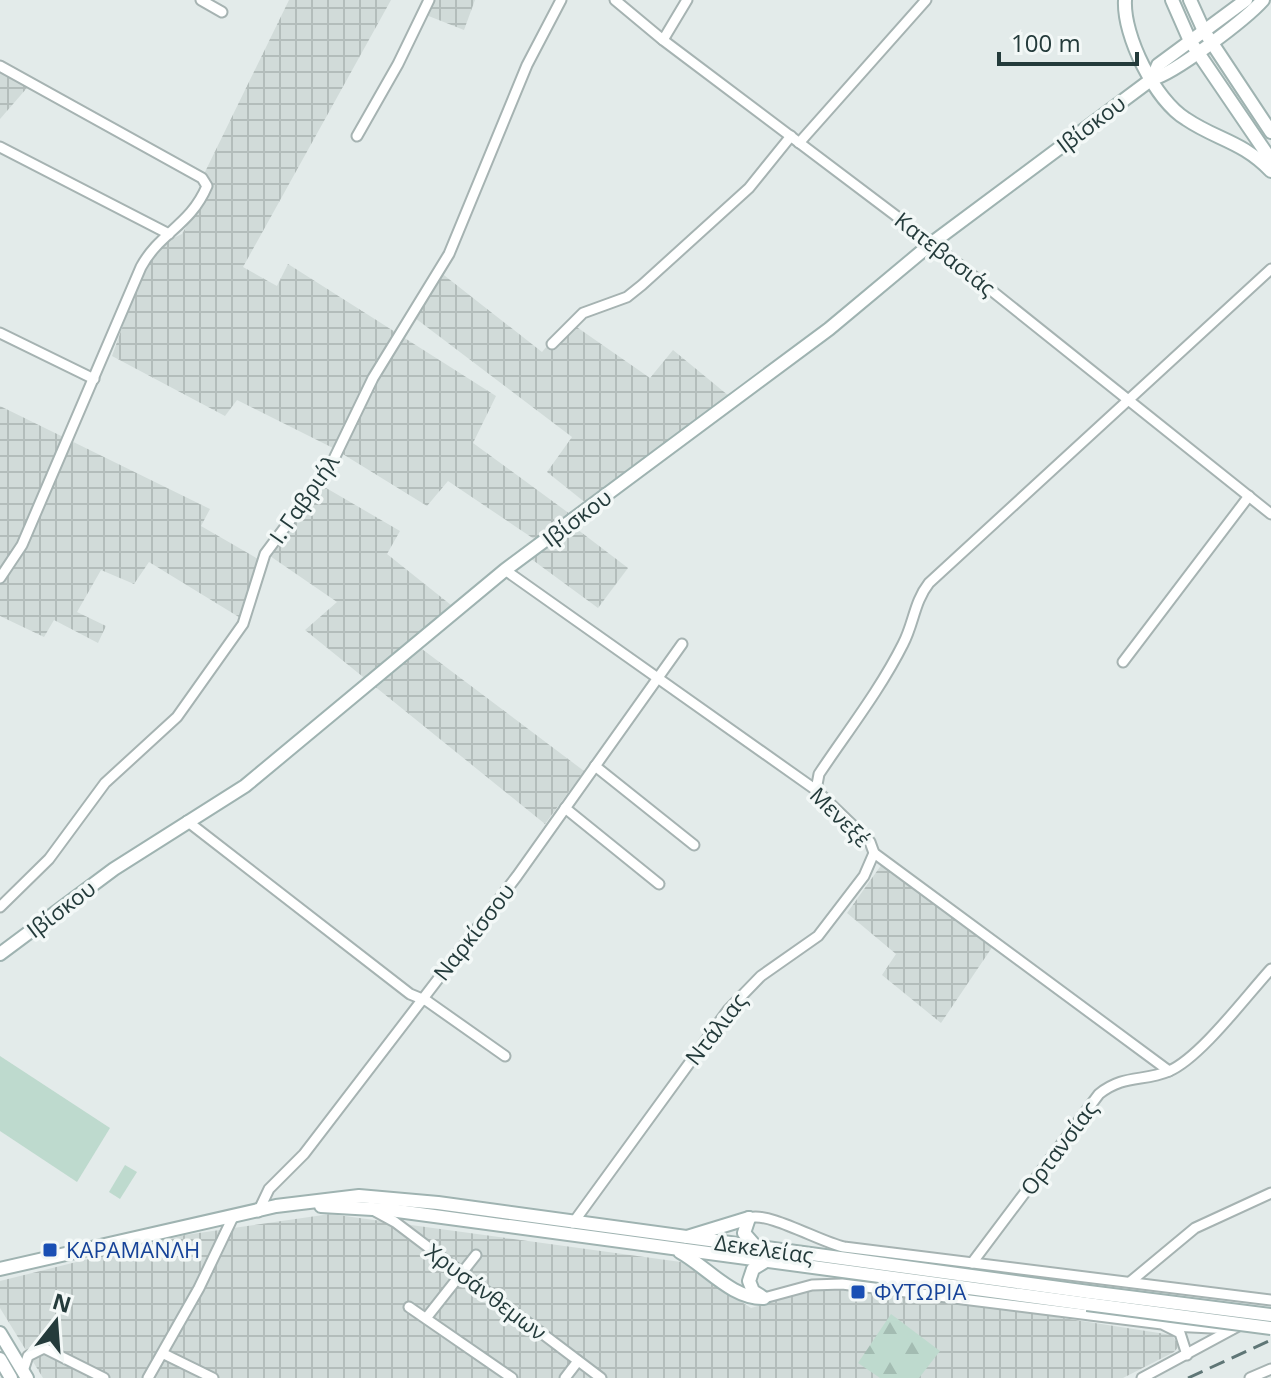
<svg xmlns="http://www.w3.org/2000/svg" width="1271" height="1378" font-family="'Open Sans',sans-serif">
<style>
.industrial{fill:url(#industrial-grid)}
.forest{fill:url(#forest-firs)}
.garden{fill:#bedace}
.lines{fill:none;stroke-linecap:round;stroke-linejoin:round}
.street-casing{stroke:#a6b3b2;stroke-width:13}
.secondary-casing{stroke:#9fb3b1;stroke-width:16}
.street{stroke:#fff;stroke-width:9}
.secondary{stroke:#fff;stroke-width:12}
.rail{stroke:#5f7676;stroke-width:3;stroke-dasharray:16 8;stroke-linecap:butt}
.secondary-bridge-casing{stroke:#9fb3b1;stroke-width:16;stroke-linecap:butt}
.secondary-bridge{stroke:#fff;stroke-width:12}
.transit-dot{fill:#1a4fb4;stroke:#f3f8f7;stroke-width:3}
.labels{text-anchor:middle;stroke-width:7;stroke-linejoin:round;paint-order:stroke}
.street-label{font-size:22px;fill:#243b3b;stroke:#f3f8f7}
.transit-label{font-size:22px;fill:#164399;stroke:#f3f8f7;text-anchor:start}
</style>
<defs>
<pattern id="industrial-grid" width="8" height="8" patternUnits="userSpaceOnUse" patternTransform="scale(2)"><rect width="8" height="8" fill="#d1dbd9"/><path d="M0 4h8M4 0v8" fill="none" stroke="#b3bdbb"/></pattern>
<pattern id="forest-firs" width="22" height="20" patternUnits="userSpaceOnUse" patternTransform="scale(2)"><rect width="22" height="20" fill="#bedace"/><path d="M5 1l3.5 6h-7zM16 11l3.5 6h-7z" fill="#a3bcb2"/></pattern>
</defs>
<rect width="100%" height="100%" fill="#e3ebea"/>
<g class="industrial">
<path d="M289 0H391L243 267 277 286 288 264 496 396 473 443 570 514 565 520 628 568 598 608 519 550 534 539 448 481 427 506 333 448 237 400 225 416 112 356 141 275 158 245 182 234 209 186 204 174Z"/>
<path d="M428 0H475L464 30 421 13Z"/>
<path d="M0 62 33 81 0 119Z"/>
<path d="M440 272 542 352 568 321 650 378 673 350 729 396 587 504 547 472 572 437 415 318Z"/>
<path d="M0 406 210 509 201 526 265 563 247 622 149 562 134 584 101 570 77 612 106 626 98 643 54 620 44 637 0 616Z"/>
<path d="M321 485 400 531 387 554 451 605 410 640 584 771 545 824 305 630 337 602 270 556Z"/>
<path d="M882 864 993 946 941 1023 882 975 896 954 847 913Z"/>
<path d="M330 1214 681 1262 751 1308 838 1283 1172 1335 1179 1346 1174 1352 1123 1378H43L0 1308V1281L185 1235Z"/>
</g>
<path class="forest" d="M891 1314 940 1351 919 1378H880L858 1363Z"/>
<g class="garden">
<path d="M0 1056 110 1128 77 1182 0 1131Z"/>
<path d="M125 1165 137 1172 120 1199 109 1192Z"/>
</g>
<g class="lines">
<defs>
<g id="street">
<path d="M201 0 222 12"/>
<path d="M615 0 663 40 932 243 1271 514"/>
<path d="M663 40 687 0"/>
<path d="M0 66 202 178 207 186C190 226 160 232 141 267L22 545 0 578"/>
<path d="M357 136 398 64 429 0"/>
<path d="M799 143 926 0"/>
<path d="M0 147 169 234"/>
<path d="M0 333 94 379"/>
<path d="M552 344 583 313 627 297 642 285 749 188 791 136"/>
<path d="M505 570 816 790 870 842 874 853 1169 1071"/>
<path d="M1123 662 1249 496"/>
<path d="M595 766 694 845"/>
<path d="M816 790 819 774C847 732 880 690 903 644 914 623 914 602 929 583L1271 269"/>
<path d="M565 808 659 884"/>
<path d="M187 821 410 994 427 1001 505 1056"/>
<path d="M0 907 49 859 105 783 177 717 243 624 265 554 330 467 373 378 449 254 527 65 561 0"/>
<path d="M373 1210 395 1222 601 1378"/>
<path d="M258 1212 269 1189 304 1154 517 876 682 644"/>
<path d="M749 1218C768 1211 820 1242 844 1247L1271 1300"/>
<path d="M573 1223 728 1010 761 976 818 936 864 876 874 853"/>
<path d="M972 1263 1099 1094C1124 1074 1143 1082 1169 1071 1200 1058 1247 995 1271 969"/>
<path d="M1130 1282 1195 1228 1271 1193"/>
<path d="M764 1298 812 1285 842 1284 1162 1324 1180 1333 1187 1355"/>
<path d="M409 1307 512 1378"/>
<path d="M427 1317 476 1255"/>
<path d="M1171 1326 1232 1329"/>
<path d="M164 1354 213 1378"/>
<path d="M23 1371 28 1356 44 1348 104 1378"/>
<path d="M148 1378 199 1288 232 1219"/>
<path d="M565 1378 578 1361"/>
<path d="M1142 1378 1242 1324"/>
<path d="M1250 1378 1271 1369"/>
</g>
<g id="secondary">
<path d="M1125 0C1123 36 1155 100 1186 119 1217 140 1242 141 1271 171"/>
<path d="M1172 0 1190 41 1271 160"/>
<path d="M1190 0 1204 31 1271 132"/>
<path d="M1152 79 1158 65 1246 0"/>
<path d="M0 954 114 869 245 786 505 570 829 329 932 243 1152 79C1174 74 1246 19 1263 0"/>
<path d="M321 1206 390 1210 1087 1304"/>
<path d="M749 1218 744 1233 757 1248"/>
<path d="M687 1237 749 1218"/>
<path d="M680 1252C707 1267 732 1299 764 1298"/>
<path d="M0 1269 276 1206 359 1196 438 1203 1089 1292"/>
<path d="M761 1296 753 1291 749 1281 753 1269 766 1261"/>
<path d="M0 1333 27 1378"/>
<path d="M0 1359 11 1378"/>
</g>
</defs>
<use href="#street" class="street-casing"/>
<use href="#secondary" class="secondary-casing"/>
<use href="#street" class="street"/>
<use href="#secondary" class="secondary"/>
<path class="rail" d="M1188 1378 1271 1340"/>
<defs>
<g id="secondary-bridge">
<path d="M1089 1292 1271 1315"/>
<path d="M1087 1304 1271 1328"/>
</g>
</defs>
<use href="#secondary-bridge" class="secondary-bridge-casing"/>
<use href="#secondary-bridge" class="secondary-bridge"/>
</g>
<g class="transit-dot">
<rect x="42" y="1242" width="16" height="16" rx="4"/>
<rect x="850" y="1284" width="16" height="16" rx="4"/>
</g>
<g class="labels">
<g class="street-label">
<text transform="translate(1091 124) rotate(-37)" y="8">Ιβίσκου</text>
<text transform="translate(945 254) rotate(38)" y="8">Κατεβασιάς</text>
<text transform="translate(304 499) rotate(-55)" y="8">Ι. Γαβριήλ</text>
<text transform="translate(577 518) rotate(-37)" y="8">Ιβίσκου</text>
<text transform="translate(840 817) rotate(45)" y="8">Μενεξέ</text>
<text transform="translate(61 909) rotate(-37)" y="8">Ιβίσκου</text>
<text transform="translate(474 932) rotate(-52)" y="8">Ναρκίσσου</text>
<text transform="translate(716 1029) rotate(-52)" y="8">Ντάλιας</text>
<text transform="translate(1059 1148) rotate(-53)" y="8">Ορτανσίας</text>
<text transform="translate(764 1249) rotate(8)" y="8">Δεκελείας</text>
<text transform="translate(486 1292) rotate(37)" y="8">Χρυσάνθεμων</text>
</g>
<g class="transit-label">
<text x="66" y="1258">ΚΑΡΑΜΑΝΛΗ</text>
<text x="874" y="1300">ΦΥΤΩΡΙΑ</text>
</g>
</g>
<g transform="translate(56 1322) rotate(17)" stroke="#f3f8f7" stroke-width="6" paint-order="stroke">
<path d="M0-6L14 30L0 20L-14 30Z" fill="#243b3b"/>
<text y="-12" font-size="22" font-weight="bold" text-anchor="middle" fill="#243b3b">N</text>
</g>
<path d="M999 52v12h138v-12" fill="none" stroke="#243b3b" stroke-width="4"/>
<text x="1011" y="52" font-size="24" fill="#243b3b" stroke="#f3f8f7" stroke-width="6" paint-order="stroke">100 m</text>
</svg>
